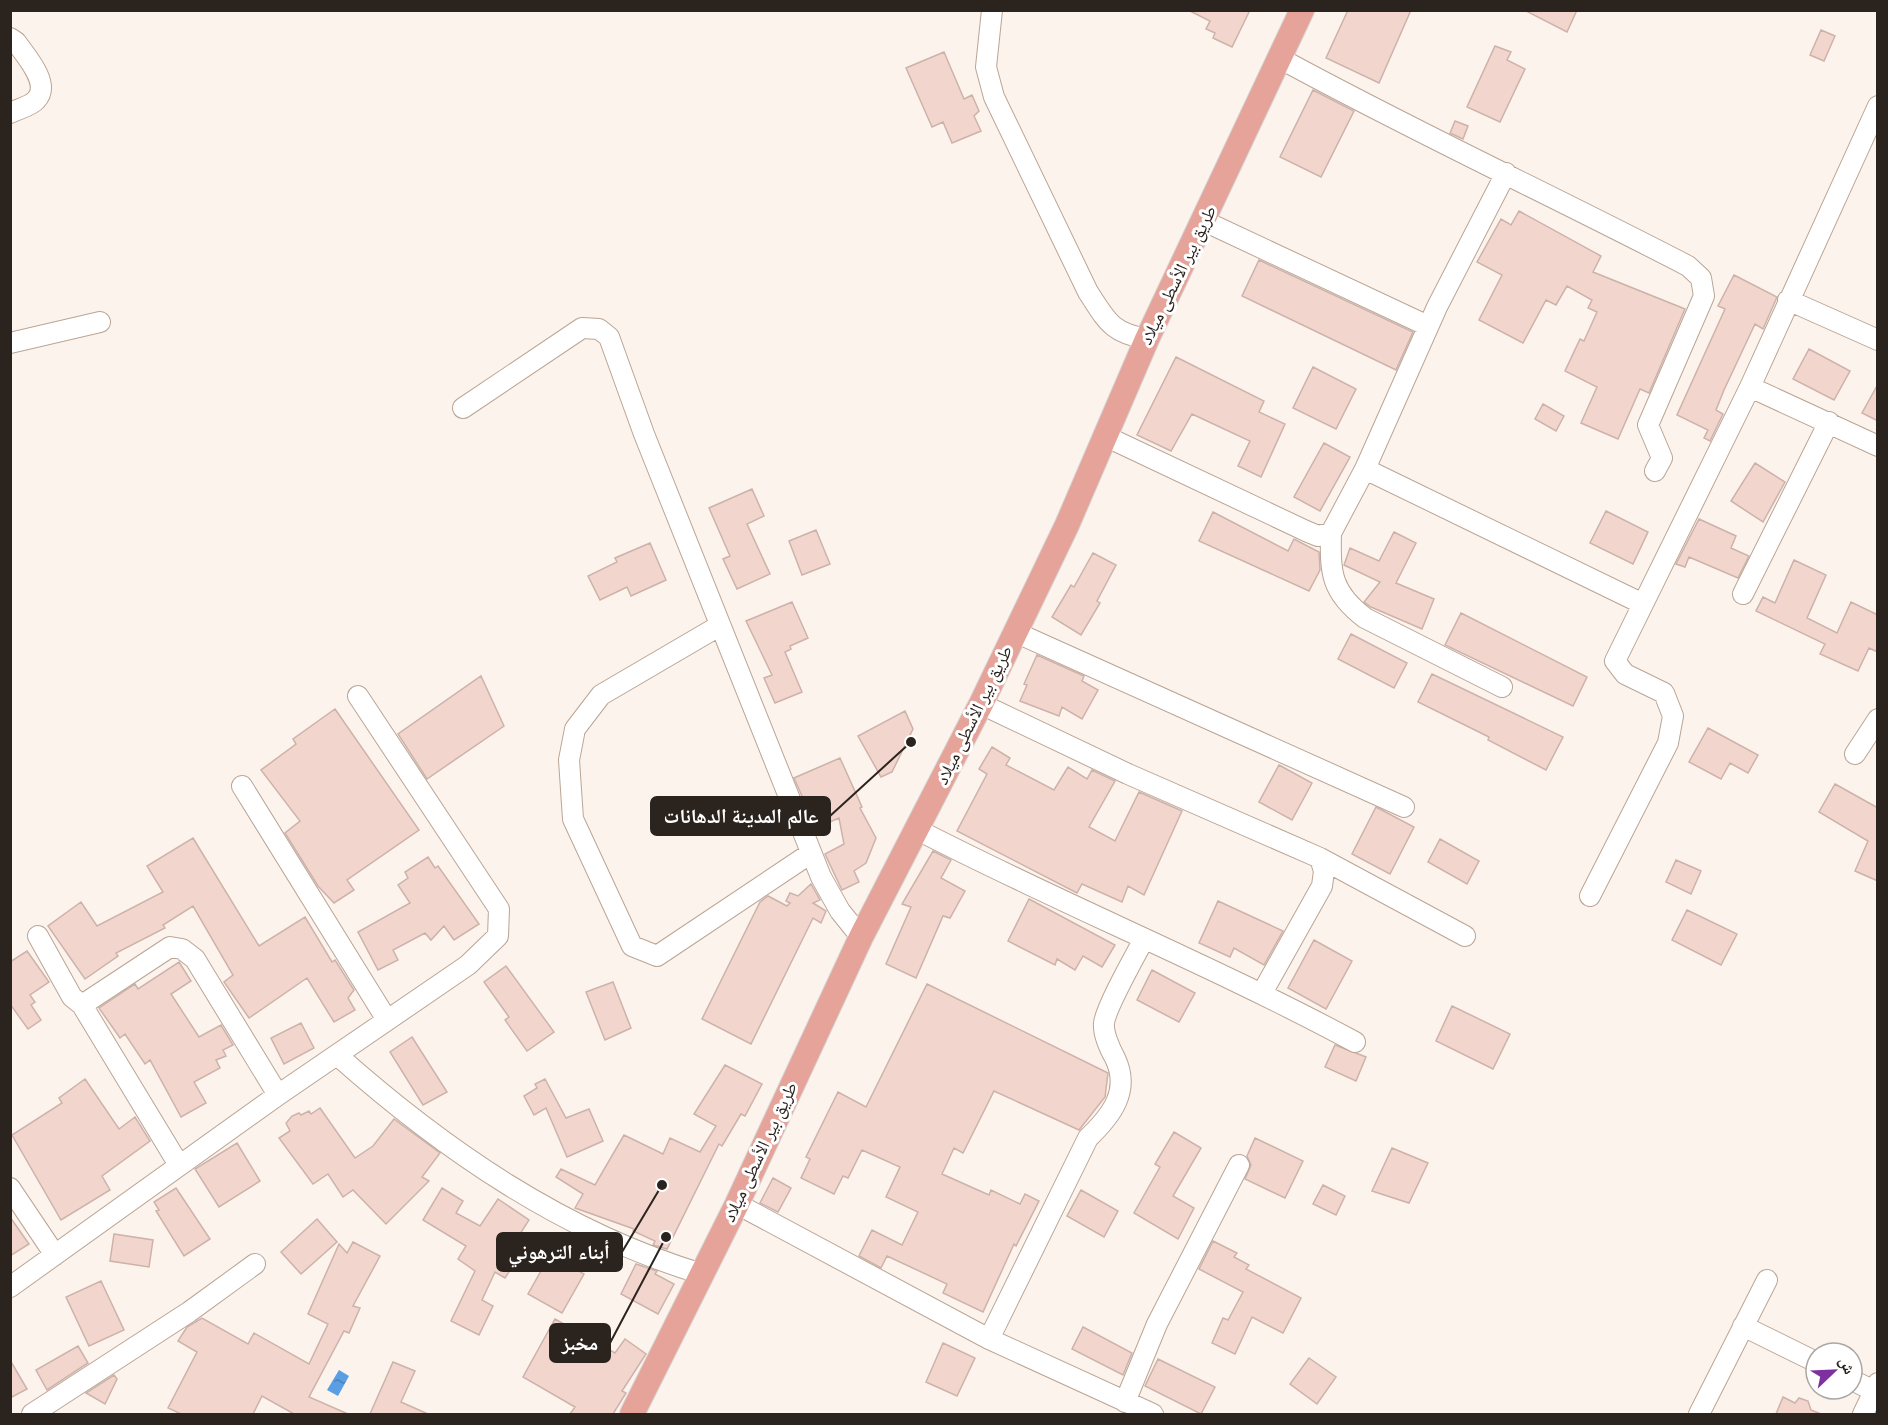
<svg xmlns="http://www.w3.org/2000/svg" width="1888" height="1425" viewBox="0 0 1888 1425" font-family="'Noto Serif','Noto Naskh Arabic',serif">
	<style>
		.water { fill: url(#water-ripples) }
		.building { fill: #f2d6ce; stroke: #cdb2aa; stroke-width: 1.5 }
		.lines { fill: none; stroke-linecap: round; stroke-linejoin: round }
		.minor-casing { stroke: #baa595; stroke-width: 22 }
		.major-casing { stroke: #d5d3d2; stroke-width: 26 }
		.minor { stroke: #fff; stroke-width: 20 }
		.major { stroke: #e5a399; stroke-width: 24 }
		.labels { text-anchor: middle; stroke-width: 6; stroke-linejoin: round; paint-order: stroke }
		.street-label { font-size: 18px; fill: #2b231d; stroke: #fff }
		.leader { fill: none; stroke: #2b231d; stroke-width: 2 }
		.callout-dot { fill: #2b231d; stroke: #fff; stroke-width: 2 }
		.callout { fill: #2b231d; stroke: #2b231d; stroke-width: 2 }
		.callout-label { font-size: 20px; text-anchor: middle; font-weight: bold; fill: #fff }
	</style>
	<defs>
		<pattern id="water-ripples" width="26" height="14" patternUnits="userSpaceOnUse" patternTransform="scale(1.5)"><rect width="26" height="14" fill="#5a9ee4"/><path d="M2 4q2-2 4 0t4 0M15 11q2-2 4 0t4 0" fill="none" stroke="#4b80b8"/></pattern>
	</defs>
	<rect width="100%" height="100%" fill="#fcf3ec"/>
	<!-- water -->
	<path class="water" d="M 339,1370 L 349,1376 L 338,1396 L 327,1390 Z"/>
	<!-- building -->
	<path class="building" d="M 1188,10 L 1250,10 L 1232,47 L 1213,38 L 1215,33 L 1206,29 L 1210,21 Z
		M 1348,10 L 1411,10 L 1379,83 L 1326,58 Z
		M 1524,10 L 1577,10 L 1567,32 Z
		M 1821,30 L 1835,36 L 1824,61 L 1810,55 Z
		M 1495,46 L 1511,52 L 1507,60 L 1525,69 L 1500,122 L 1467,107 Z
		M 944,52 L 964,99 L 972,95 L 979,111 L 974,116 L 981,131 L 952,143 L 943,122 L 932,127 L 906,68 Z
		M 1313,90 L 1354,111 L 1321,177 L 1280,157 Z
		M 1455,121 L 1468,126 L 1463,139 L 1450,133 Z
		M 1519,211 L 1601,256 L 1593,272 L 1685,309 L 1649,393 L 1640,389 L 1618,439 L 1581,423 L 1597,387 L 1565,371 L 1580,339 L 1584,341 L 1597,312 L 1588,308 L 1592,300 L 1567,286 L 1556,305 L 1546,300 L 1523,343 L 1479,320 L 1502,275 L 1477,262 L 1501,219 L 1511,225 Z
		M 1259,260 L 1413,332 L 1396,370 L 1242,296 Z
		M 1734,275 L 1777,297 L 1763,329 L 1755,324 L 1724,390 L 1716,410 L 1723,414 L 1710,441 L 1704,438 L 1708,430 L 1677,415 L 1725,309 L 1718,306 Z
		M 1809,349 L 1850,371 L 1834,400 L 1793,379 Z
		M 1176,357 L 1264,401 L 1259,412 L 1285,424 L 1261,477 L 1238,466 L 1250,441 L 1192,414 L 1171,451 L 1137,435 Z
		M 1313,367 L 1356,389 L 1336,429 L 1293,408 Z
		M 1878,384 L 1878,421 L 1862,413 Z
		M 1543,404 L 1564,416 L 1556,431 L 1535,419 Z
		M 1324,443 L 1350,457 L 1320,511 L 1294,497 Z
		M 1755,463 L 1785,482 L 1763,522 L 1731,501 Z
		M 752,489 L 764,516 L 747,524 L 770,574 L 737,589 L 723,559 L 730,556 L 709,508 Z
		M 1606,511 L 1648,532 L 1633,564 L 1590,543 Z
		M 1213,512 L 1288,551 L 1294,539 L 1319,552 L 1320,570 L 1309,591 L 1199,541 Z
		M 1699,519 L 1736,536 L 1731,548 L 1749,556 L 1738,578 L 1689,557 L 1685,567 L 1676,564 Z
		M 816,530 L 830,564 L 802,575 L 789,541 Z
		M 1394,532 L 1416,543 L 1396,583 L 1434,599 L 1422,629 L 1371,607 L 1364,602 L 1380,582 L 1344,565 L 1350,548 L 1379,561 Z
		M 650,543 L 666,580 L 631,596 L 627,587 L 600,600 L 588,576 L 617,562 L 615,558 Z
		M 1093,553 L 1116,565 L 1097,601 L 1100,603 L 1081,635 L 1052,617 L 1071,585 L 1074,587 Z
		M 1794,560 L 1826,575 L 1807,618 L 1837,633 L 1851,602 L 1878,615 L 1878,652 L 1869,648 L 1858,671 L 1820,654 L 1825,644 L 1756,611 L 1763,597 L 1775,603 Z
		M 792,602 L 808,638 L 790,646 L 791,649 L 785,652 L 802,692 L 775,703 L 764,678 L 772,675 L 746,621 Z
		M 1461,613 L 1587,677 L 1573,706 L 1445,645 Z
		M 1351,634 L 1407,663 L 1394,688 L 1338,659 Z
		M 1037,655 L 1084,676 L 1082,681 L 1098,690 L 1082,719 L 1062,707 L 1059,716 L 1020,701 L 1027,685 L 1024,684 Z
		M 1432,674 L 1563,737 L 1546,770 L 1488,740 L 1489,737 L 1418,702 Z
		M 481,676 L 504,726 L 427,779 L 398,734 Z
		M 335,709 L 419,830 L 347,880 L 354,890 L 334,903 L 318,886 L 285,833 L 300,821 L 261,770 L 296,744 L 293,739 Z
		M 905,711 L 913,729 L 892,772 L 881,777 L 858,736 Z
		M 1708,728 L 1758,755 L 1748,773 L 1730,763 L 1721,779 L 1689,762 Z
		M 992,747 L 1010,758 L 1006,765 L 1054,790 L 1068,767 L 1087,779 L 1092,770 L 1115,781 L 1089,827 L 1115,841 L 1139,792 L 1182,811 L 1144,895 L 1128,886 L 1122,902 L 1082,884 L 1077,893 L 957,831 L 987,774 L 979,769 Z
		M 840,758 L 862,807 L 860,808 L 876,838 L 866,863 L 854,871 L 859,882 L 842,890 L 825,854 L 844,844 L 839,818 L 816,828 L 794,778 Z
		M 1279,765 L 1312,783 L 1292,820 L 1259,802 Z
		M 1835,784 L 1878,808 L 1878,881 L 1855,871 L 1868,841 L 1819,812 Z
		M 1376,807 L 1414,827 L 1390,874 L 1352,854 Z
		M 193,838 L 259,946 L 305,917 L 332,962 L 335,960 L 354,990 L 348,998 L 355,1010 L 334,1022 L 307,978 L 249,1018 L 224,982 L 233,975 L 193,906 L 163,925 L 165,928 L 116,953 L 118,956 L 85,979 L 48,926 L 81,902 L 97,926 L 163,892 L 147,866 Z
		M 1440,839 L 1479,861 L 1467,884 L 1428,862 Z
		M 933,851 L 951,860 L 941,878 L 965,891 L 950,918 L 943,916 L 916,978 L 886,964 L 911,907 L 902,904 Z
		M 428,857 L 435,868 L 438,866 L 479,924 L 454,940 L 444,926 L 431,940 L 425,933 L 393,950 L 398,960 L 378,970 L 358,932 L 410,903 L 398,885 L 408,878 L 405,872 Z
		M 1676,860 L 1701,871 L 1691,894 L 1666,882 Z
		M 811,884 L 820,900 L 813,903 L 826,911 L 821,923 L 813,918 L 751,1044 L 702,1019 L 760,902 L 768,896 L 787,906 L 790,903 L 786,901 L 790,893 L 798,896 Z
		M 1029,899 L 1115,945 L 1102,967 L 1083,956 L 1075,970 L 1057,959 L 1055,965 L 1008,941 Z
		M 1218,901 L 1283,931 L 1264,965 L 1234,948 L 1230,957 L 1199,943 Z
		M 1687,910 L 1737,934 L 1721,965 L 1672,940 Z
		M 1314,940 L 1352,961 L 1326,1009 L 1288,988 Z
		M 27,951 L 49,982 L 30,995 L 35,1002 L 31,1005 L 41,1020 L 28,1029 L 10,1004 L 10,962 Z
		M 179,962 L 191,981 L 171,994 L 199,1037 L 221,1025 L 233,1045 L 223,1050 L 226,1056 L 216,1060 L 220,1068 L 194,1082 L 206,1103 L 181,1117 L 150,1060 L 145,1064 L 125,1034 L 120,1038 L 99,1008 L 135,984 L 138,989 Z
		M 506,966 L 554,1032 L 527,1051 L 505,1020 L 509,1017 L 484,982 Z
		M 1152,970 L 1195,993 L 1179,1022 L 1137,1000 Z
		M 613,982 L 631,1028 L 605,1040 L 586,992 Z
		M 927,984 L 1108,1073 L 1105,1097 L 1079,1130 L 994,1091 L 963,1153 L 954,1148 L 942,1174 L 989,1195 L 991,1190 L 1020,1204 L 1025,1194 L 1039,1201 L 1016,1246 L 1014,1244 L 983,1312 L 943,1293 L 947,1284 L 887,1256 L 881,1268 L 859,1256 L 872,1230 L 902,1245 L 918,1212 L 886,1197 L 900,1167 L 862,1150 L 848,1178 L 843,1176 L 834,1194 L 801,1178 L 810,1159 L 806,1157 L 838,1092 L 866,1107 Z
		M 1452,1006 L 1510,1034 L 1493,1069 L 1436,1041 Z
		M 301,1023 L 314,1048 L 284,1064 L 271,1038 Z
		M 412,1037 L 447,1092 L 423,1105 L 390,1052 Z
		M 1335,1045 L 1366,1057 L 1356,1081 L 1325,1067 Z
		M 725,1065 L 762,1084 L 745,1116 L 741,1114 L 722,1146 L 719,1144 L 667,1249 L 653,1245 L 655,1241 L 633,1231 L 634,1229 L 575,1208 L 583,1194 L 556,1177 L 561,1169 L 595,1185 L 624,1135 L 663,1154 L 670,1138 L 700,1152 L 716,1126 L 694,1114 Z
		M 85,1079 L 119,1129 L 135,1117 L 150,1141 L 102,1176 L 110,1190 L 61,1220 L 12,1135 L 62,1103 L 59,1098 Z
		M 545,1079 L 566,1118 L 589,1109 L 603,1141 L 567,1157 L 546,1108 L 534,1115 L 524,1096 L 537,1088 L 535,1084 Z
		M 320,1108 L 355,1158 L 373,1146 L 394,1119 L 440,1153 L 422,1177 L 429,1181 L 386,1224 L 353,1190 L 343,1197 L 328,1174 L 313,1184 L 279,1138 L 290,1131 L 286,1123 L 292,1116 L 299,1113 L 301,1115 L 309,1111 L 311,1114 Z
		M 1174,1132 L 1201,1148 L 1173,1196 L 1194,1208 L 1178,1239 L 1134,1213 L 1160,1167 L 1155,1164 Z
		M 1255,1138 L 1303,1161 L 1285,1198 L 1245,1179 L 1251,1165 L 1247,1156 Z
		M 237,1143 L 260,1181 L 219,1207 L 195,1169 Z
		M 1392,1148 L 1428,1163 L 1409,1203 L 1372,1191 Z
		M 773,1178 L 791,1188 L 778,1212 L 760,1203 Z
		M 1323,1185 L 1345,1196 L 1336,1215 L 1313,1204 Z
		M 176,1188 L 210,1239 L 184,1256 L 156,1211 L 159,1210 L 154,1202 Z
		M 442,1188 L 463,1201 L 456,1213 L 480,1226 L 498,1199 L 529,1220 L 511,1248 L 520,1255 L 505,1278 L 495,1272 L 482,1300 L 493,1306 L 479,1335 L 451,1321 L 475,1271 L 458,1259 L 466,1246 L 423,1220 Z
		M 1081,1190 L 1118,1211 L 1104,1237 L 1067,1216 Z
		M 10,1217 L 29,1244 L 10,1256 Z
		M 317,1219 L 337,1242 L 301,1274 L 281,1252 Z
		M 114,1234 L 153,1240 L 149,1267 L 110,1261 Z
		M 1213,1241 L 1237,1253 L 1234,1257 L 1249,1265 L 1246,1269 L 1301,1298 L 1283,1333 L 1252,1317 L 1235,1354 L 1212,1343 L 1223,1318 L 1228,1320 L 1243,1292 L 1199,1269 Z
		M 353,1242 L 380,1256 L 353,1306 L 360,1308 L 349,1333 L 344,1331 L 309,1397 L 348,1414 L 294,1414 L 262,1396 L 253,1414 L 181,1414 L 168,1408 L 197,1352 L 178,1341 L 187,1327 L 202,1318 L 248,1344 L 254,1333 L 309,1364 L 328,1324 L 308,1314 L 339,1244 L 347,1253 Z
		M 550,1255 L 584,1274 L 562,1313 L 528,1294 Z
		M 636,1264 L 657,1271 L 655,1274 L 674,1284 L 658,1314 L 621,1294 Z
		M 101,1281 L 124,1330 L 89,1346 L 66,1297 Z
		M 555,1319 L 615,1353 L 625,1339 L 646,1354 L 622,1391 L 626,1393 L 613,1414 L 570,1414 L 575,1407 L 523,1377 Z
		M 1083,1327 L 1132,1353 L 1123,1375 L 1072,1349 Z
		M 943,1343 L 975,1358 L 957,1396 L 926,1382 Z
		M 78,1346 L 88,1363 L 47,1390 L 36,1370 Z
		M 1309,1358 L 1336,1377 L 1317,1404 L 1290,1384 Z
		M 1158,1359 L 1215,1387 L 1201,1414 L 1145,1386 Z
		M 10,1360 L 27,1389 L 10,1398 Z
		M 393,1362 L 415,1371 L 401,1402 L 428,1414 L 370,1414 Z
		M 114,1375 L 117,1379 L 105,1404 L 86,1393 Z
		M 1783,1397 L 1795,1403 L 1799,1398 L 1808,1401 L 1811,1410 L 1821,1414 L 1776,1414 Z"/>
	<g class="lines">
		<!-- minor casing -->
		<g class="minor-casing">
			<path id="minor" d="M 992,10 L 986,67 L 994,97 L 1088,292 C 1107,321 1111,333 1147,339
				M 10,38 L 16,42 C 25,55 52,84 36,100 C 31,106 18,109 10,113
				M 1281,59 C 1415,132 1553,196 1688,266 L 1701,278 L 1704,296 L 1648,425 L 1662,458 L 1655,471
				M 1204,221 L 1428,326
				M 1788,300 L 1878,340
				M 10,343 L 100,322
				M 1750,387 L 1878,446
				M 463,408 L 582,328 L 599,329 L 609,337 L 644,434 L 821,877 L 840,911 L 861,937
				M 1105,436 L 1306,531 L 1318,536 L 1331,533 L 1365,469 L 1437,307 L 1506,173
				M 1365,469 L 1643,604
				M 1331,533 C 1330,573 1331,592 1365,618 L 1502,687
				M 1743,594 L 1829,422
				M 719,626 L 601,695 L 575,729 L 569,760 L 573,819 L 632,946 L 657,956 L 811,853
				M 1015,632 L 1404,807
				M 981,704 L 1128,774 L 1320,858 L 1465,936
				M 1855,754 L 1878,719
				M 242,786 L 387,1020
				M 916,829 C 1061,904 1212,965 1355,1042
				M 1590,896 L 1668,743 L 1673,716 L 1664,693 L 1625,674 L 1615,661 L 1750,387 L 1878,106
				M 38,936 L 72,997 L 82,1005 L 170,947 L 182,949 L 195,959 L 278,1095
				M 1262,993 L 1322,886 L 1324,871 L 1320,858
				M 82,1005 L 179,1165
				M 337,1055 C 444,1150 563,1232 702,1274
				M 10,1188 L 55,1255
				M 737,1204 L 989,1339 L 1153,1414
				M 10,1287 L 278,1095 L 468,965 L 498,936 L 499,909 L 358,696
				M 1743,1326 L 1816,1362
				M 989,1339 L 1088,1138 C 1111,1116 1131,1091 1115,1058 C 1110,1049 1103,1033 1104,1023 C 1106,1007 1135,956 1144,939
				M 1852,1380 L 1874,1391
				M 1125,1402 L 1157,1324 L 1239,1165
				M 32,1414 L 189,1312 L 255,1264
				M 1699,1414 L 1767,1280
				M 1863,1414 L 1878,1383"/>
		</g>
		<!-- major casing -->
		<g class="major-casing">
			<path id="major" d="M 632,1414 L 737,1204 L 861,937 L 981,704 L 1067,525 L 1147,339 L 1302,10"/>
		</g>
		<!-- minor -->
		<use href="#minor" class="minor"/>
		<!-- major -->
		<use href="#major" class="major"/>
	</g>
	<g class="labels">
		<!-- street labels -->
		<g class="street-label">
			<text transform="translate(1178 275) rotate(-64)" y="6">طريق بير الأسطى ميلاد</text>
			<text transform="translate(974 715) rotate(-64)" y="6">طريق بير الأسطى ميلاد</text>
			<text transform="translate(760 1152) rotate(-65)" y="6">طريق بير الأسطى ميلاد</text>
		</g>
	</g>
	<!-- callouts -->
	<path class="leader" d="M911 742L830 816M662 1185L622 1252M666 1237L610 1343"/>
	<g class="callout-dot">
		<circle cx="911" cy="742" r="6"/>
		<circle cx="662" cy="1185" r="6"/>
		<circle cx="666" cy="1237" r="6"/>
	</g>
	<g class="callout">
		<rect x="651" y="797" width="179" height="38" rx="6"/>
		<rect x="497" y="1233" width="125" height="38" rx="6"/>
		<rect x="550" y="1324" width="60" height="38" rx="6"/>
	</g>
	<g class="callout-label">
		<text x="741" y="823">عالم المدينة الدهانات</text>
		<text x="559" y="1259">أبناء الترهوني</text>
		<text x="580" y="1350">مخبز</text>
	</g>
	<!-- border -->
	<rect width="1888" height="1425" fill="none" stroke="#2b231d" stroke-width="24"/>
	<!-- north arrow -->
	<g transform="translate(1834 1371) rotate(67)"><circle r="28" fill="#ffffff" stroke="#aaa7a5" stroke-width="1.5"/>
	<path d="M0-4.5L10 22L0 15L-10 22Z" fill="#7e30a0"/>
	<text y="-9" font-size="16" font-weight="bold" text-anchor="middle" fill="#2b231d">ش</text>
	</g>
</svg>
